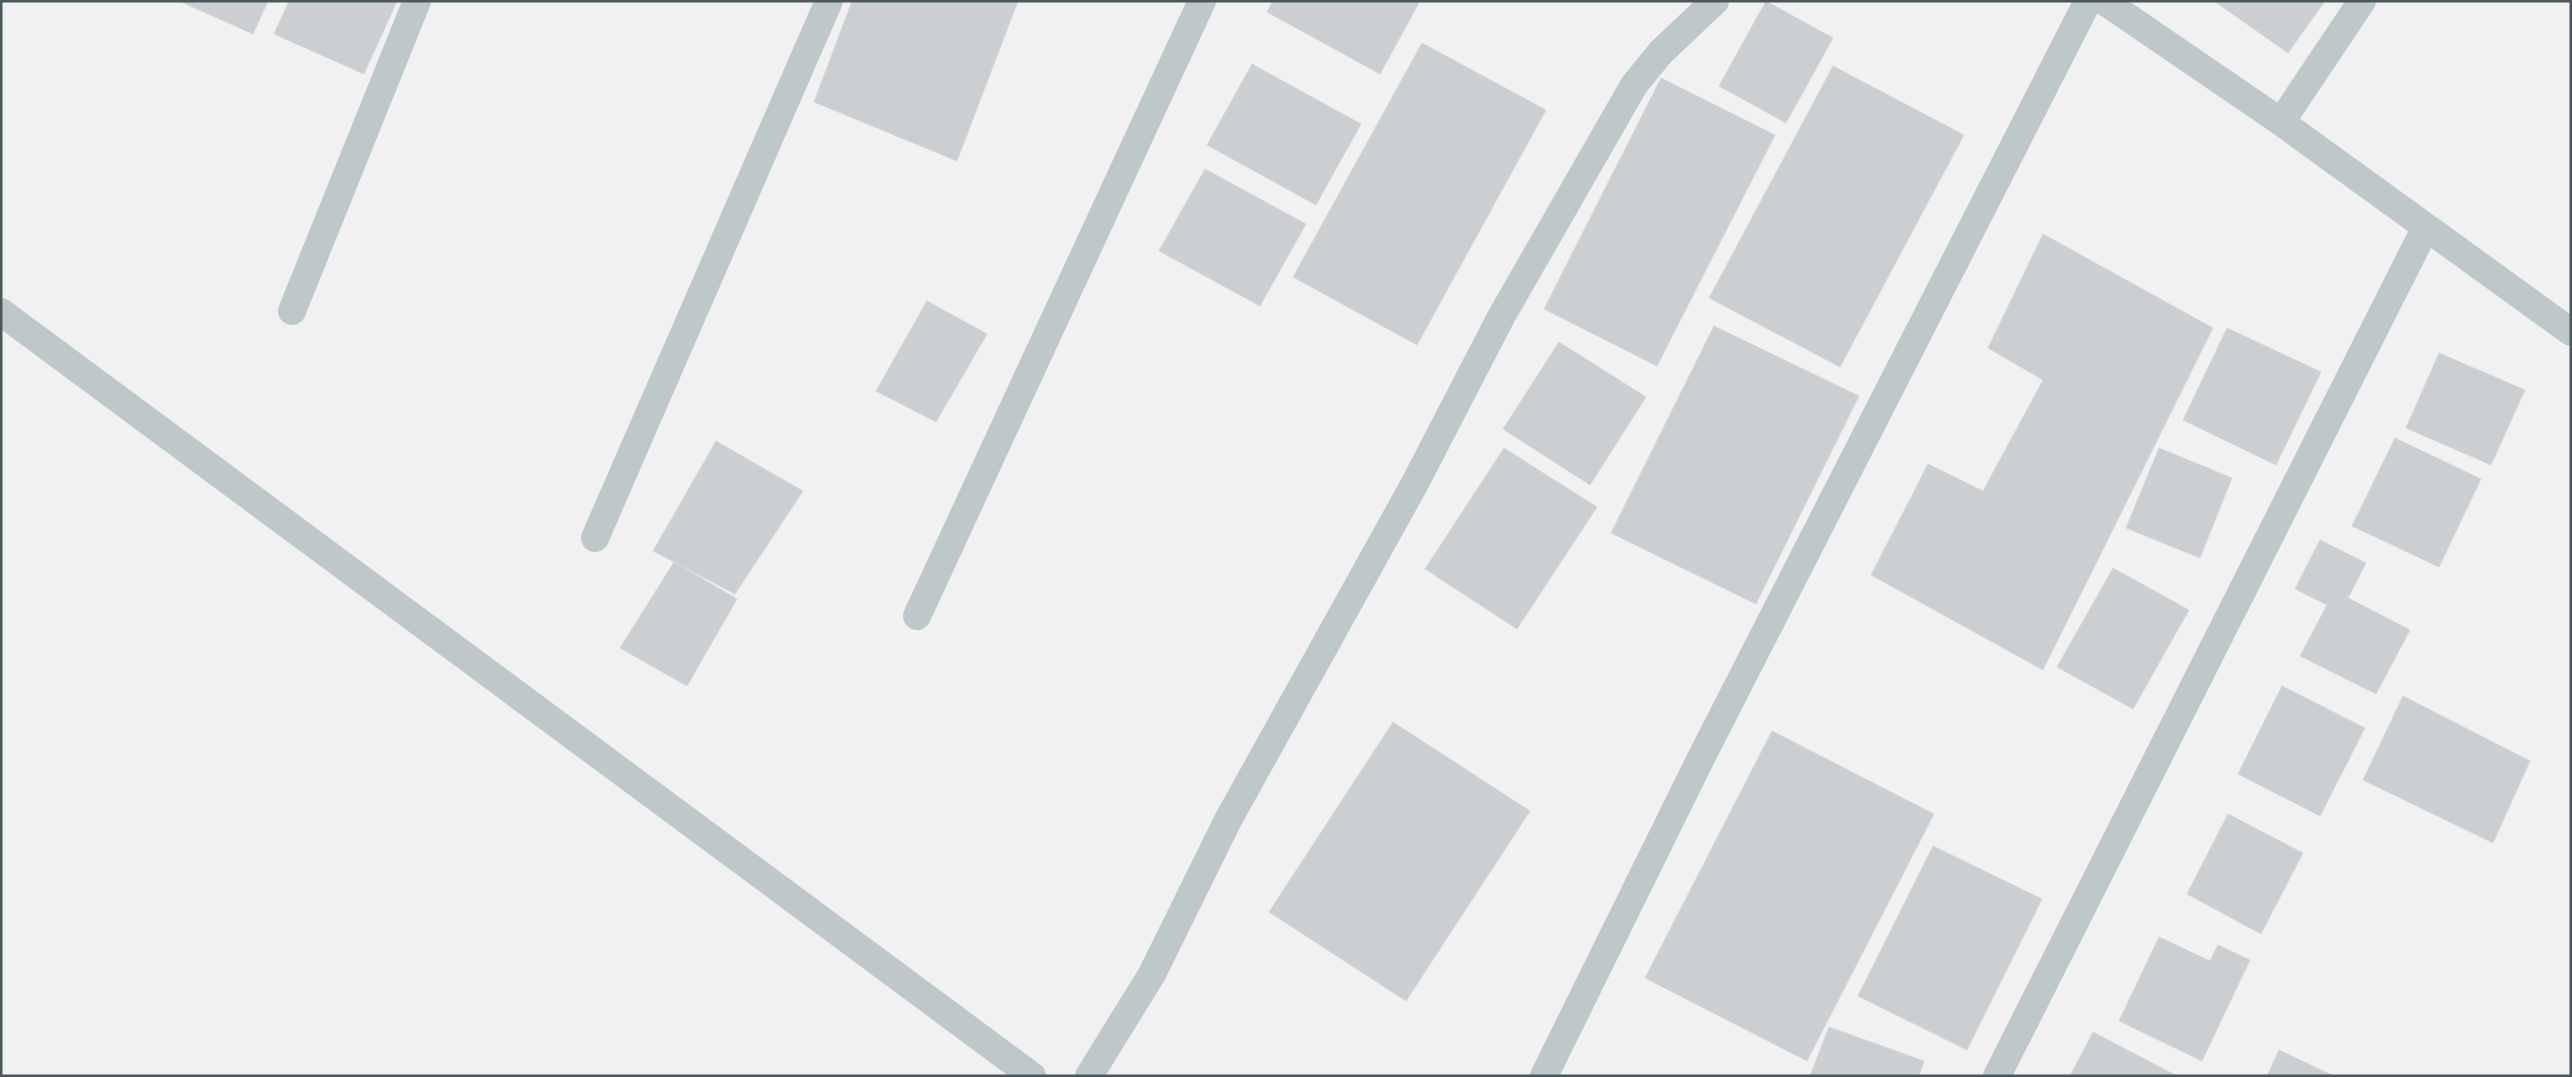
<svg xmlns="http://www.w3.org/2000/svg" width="2572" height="1077" viewBox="0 0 2572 1077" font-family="'Roboto Condensed',sans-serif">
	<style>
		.building { fill: #cbcfd2; stroke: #d5d8db }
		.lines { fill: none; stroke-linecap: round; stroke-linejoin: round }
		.minor { stroke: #bec8cb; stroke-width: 28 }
		.tertiary { stroke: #bec8cb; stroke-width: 28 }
	</style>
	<rect width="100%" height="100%" fill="#f2f1f1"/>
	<!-- building -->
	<path class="building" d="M 179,1 L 268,1 L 253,34 Z
		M 289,1 L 397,1 L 364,74 L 274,34 Z
		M 852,1 L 1018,1 L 957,161 L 814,102 Z
		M 1273,1 L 1420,1 L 1380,74 L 1267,12 Z
		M 1766,1 L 1833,38 L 1786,123 L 1719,86 Z
		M 2214,1 L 2325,1 L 2288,53 Z
		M 1422,43 L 1546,110 L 1417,345 L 1293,277 Z
		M 1252,64 L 1361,124 L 1316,205 L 1207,145 Z
		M 1833,66 L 1964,135 L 1840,367 L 1709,298 Z
		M 1661,78 L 1775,135 L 1657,366 L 1544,309 Z
		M 1205,169 L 1306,224 L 1260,306 L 1159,251 Z
		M 2043,234 L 2213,328 L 2043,670 L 1871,575 L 1928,464 L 1983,491 L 2043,380 L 1988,348 Z
		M 927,301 L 987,334 L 936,422 L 876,391 Z
		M 1714,326 L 1859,396 L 1756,604 L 1611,533 Z
		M 2227,328 L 2321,372 L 2276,465 L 2183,420 Z
		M 1559,342 L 1646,397 L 1590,485 L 1503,429 Z
		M 2439,353 L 2525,390 L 2491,465 L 2406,428 Z
		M 2395,438 L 2481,479 L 2439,567 L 2352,526 Z
		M 716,441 L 803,491 L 735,594 L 653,551 Z
		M 1504,448 L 1597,507 L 1517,629 L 1425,569 Z
		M 2159,448 L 2232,478 L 2200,558 L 2126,528 Z
		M 2320,540 L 2366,563 L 2348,598 L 2410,630 L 2376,694 L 2300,656 L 2327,605 L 2295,589 Z
		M 674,562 L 737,599 L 687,686 L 620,648 Z
		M 2113,568 L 2189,610 L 2133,709 L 2057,667 Z
		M 2282,686 L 2365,728 L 2320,816 L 2238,774 Z
		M 2403,696 L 2530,761 L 2493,843 L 2363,780 Z
		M 1393,722 L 1530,811 L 1406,1001 L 1269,912 Z
		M 1772,731 L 1934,814 L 1807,1061 L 1645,978 Z
		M 2228,814 L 2303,853 L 2261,934 L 2187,894 Z
		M 1933,846 L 2042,899 L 1967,1050 L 1858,996 Z
		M 2159,937 L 2210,961 L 2218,945 L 2250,960 L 2202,1061 L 2119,1021 Z
		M 1829,1027 L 1924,1061 L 1919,1076 L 1810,1076 Z
		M 2093,1032 L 2177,1076 L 2070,1076 Z
		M 2279,1050 L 2334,1076 L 2267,1076 Z"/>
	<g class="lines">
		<!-- minor -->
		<path class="minor" d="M 2104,1 L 2281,122 L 2571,332
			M 2281,122 L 2362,1
			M 292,311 L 417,1
			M 595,538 L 829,1
			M 917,616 L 1202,1
			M 1089,1076 L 1152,974 L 1228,820 L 1414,485 L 1501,317 L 1614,120 L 1634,85 L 1661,52 L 1715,1
			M 1544,1076 L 1700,760 L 2088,1
			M 1997,1076 L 2426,227"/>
		<!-- tertiary -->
		<path class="tertiary" d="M 1,312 L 1032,1076"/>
	</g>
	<!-- border -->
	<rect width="2572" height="1077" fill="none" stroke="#4b585c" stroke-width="5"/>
</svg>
